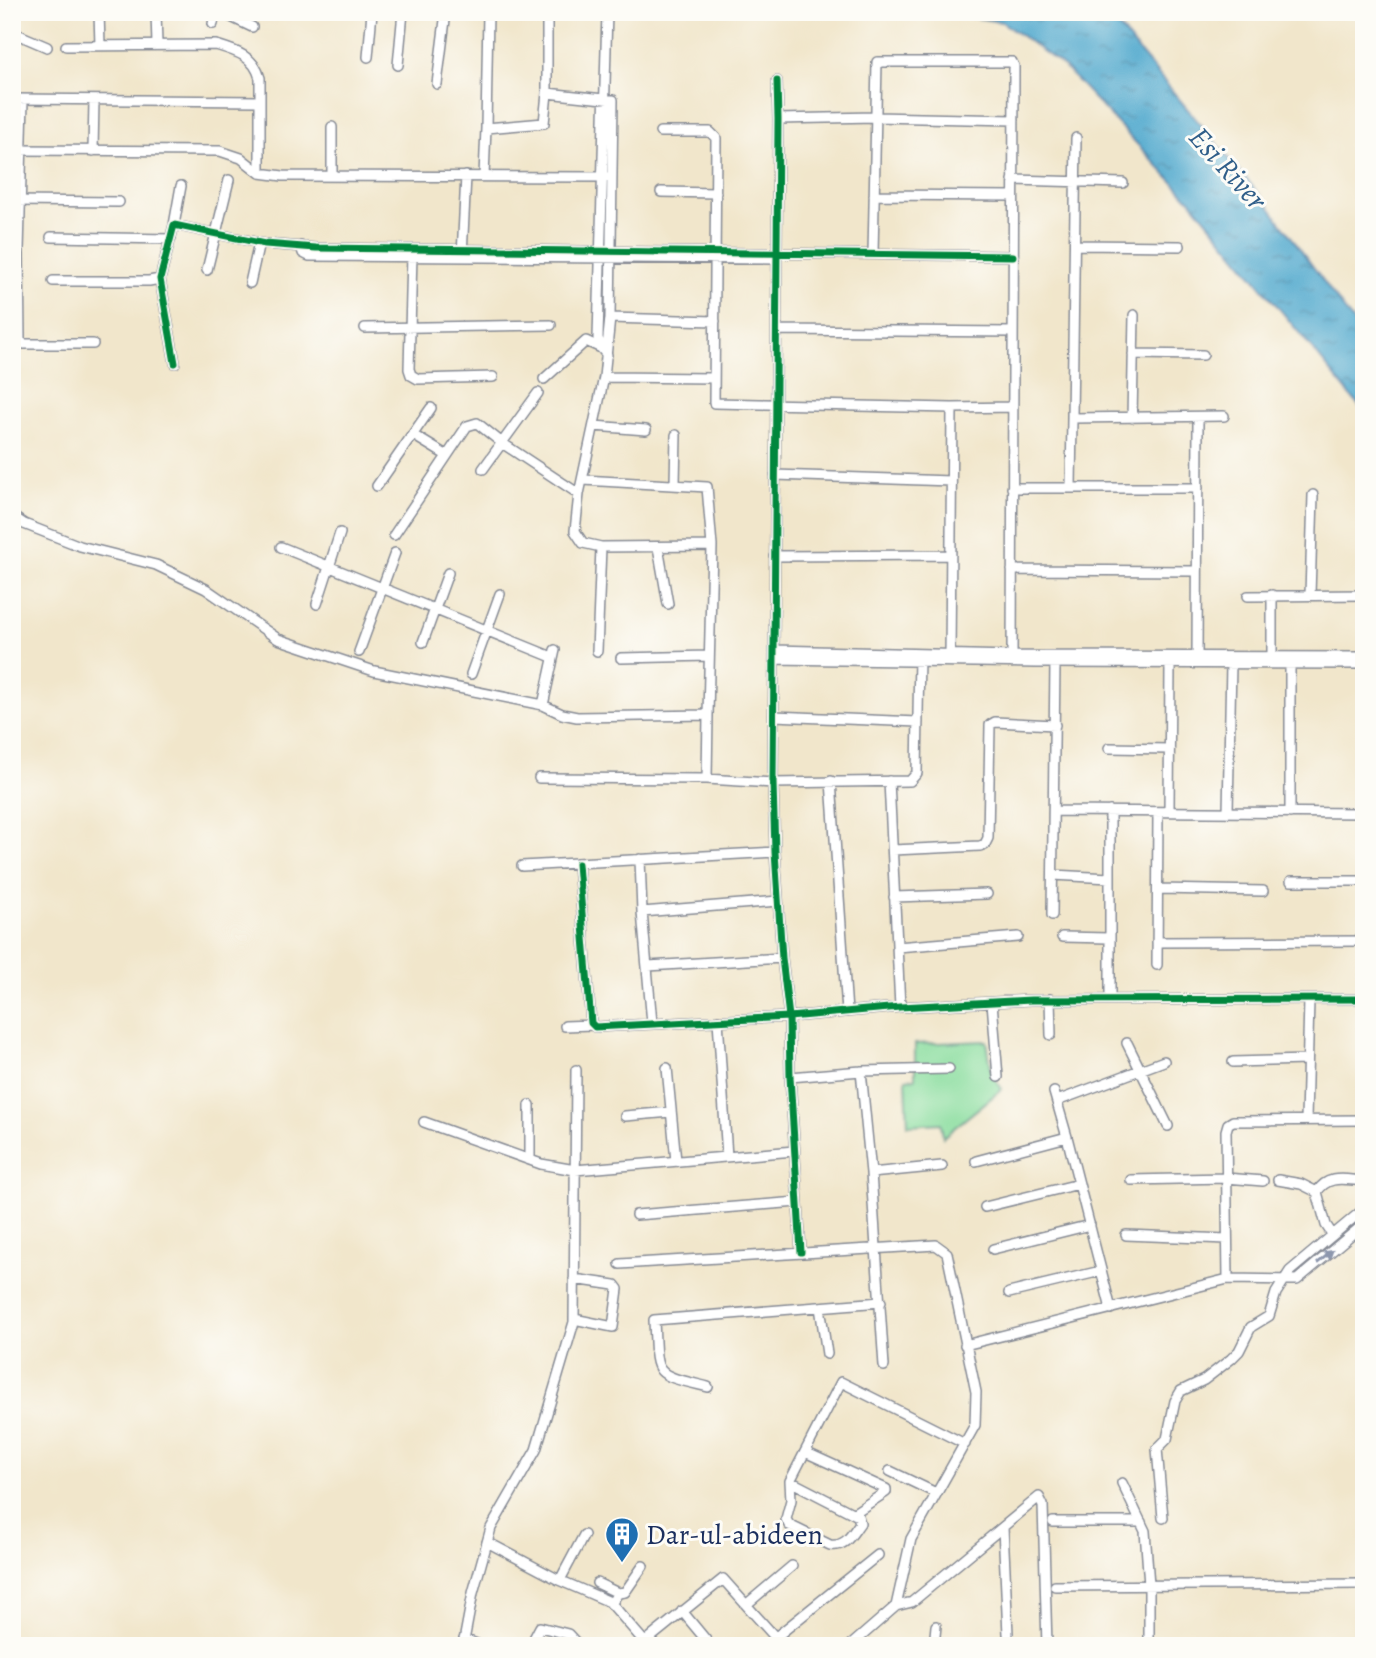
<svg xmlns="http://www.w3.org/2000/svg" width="1376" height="1658" viewBox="0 0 1376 1658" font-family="Alegreya,serif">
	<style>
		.green { fill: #89dd9e; stroke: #52867e; stroke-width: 2 }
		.water { fill: url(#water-ripples); stroke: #366c96; stroke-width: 2 }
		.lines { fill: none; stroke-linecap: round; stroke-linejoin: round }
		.minor-casing { stroke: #868a94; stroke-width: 12 }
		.minor { stroke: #fff; stroke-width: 9 }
		.cycleway-casing { stroke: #fdfcf7; stroke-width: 11 }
		.cycleway { stroke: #00873e; stroke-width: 7 }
		.oneway { fill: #8d97ae }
		.labels { text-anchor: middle; stroke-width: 6; stroke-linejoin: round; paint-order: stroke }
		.poi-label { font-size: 28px; fill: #1b2f5e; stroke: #fdfcf7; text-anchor: start }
		.water-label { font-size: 30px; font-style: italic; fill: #305f8a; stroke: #fdfcf7 }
	</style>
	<defs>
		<pattern id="water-ripples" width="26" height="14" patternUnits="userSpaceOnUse" patternTransform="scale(1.75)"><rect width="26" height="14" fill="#50a8cd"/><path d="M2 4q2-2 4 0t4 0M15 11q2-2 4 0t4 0" fill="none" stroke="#4289aa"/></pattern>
	</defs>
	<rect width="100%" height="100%" fill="#fdfcf7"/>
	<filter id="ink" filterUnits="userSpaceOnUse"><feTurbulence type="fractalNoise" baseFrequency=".0143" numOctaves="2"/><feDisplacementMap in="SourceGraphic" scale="14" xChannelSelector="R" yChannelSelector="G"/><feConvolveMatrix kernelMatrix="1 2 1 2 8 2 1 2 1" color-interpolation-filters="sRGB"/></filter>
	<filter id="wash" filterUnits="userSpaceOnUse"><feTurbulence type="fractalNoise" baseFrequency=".00686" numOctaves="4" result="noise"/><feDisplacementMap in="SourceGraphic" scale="28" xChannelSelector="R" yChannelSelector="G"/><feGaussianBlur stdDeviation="1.57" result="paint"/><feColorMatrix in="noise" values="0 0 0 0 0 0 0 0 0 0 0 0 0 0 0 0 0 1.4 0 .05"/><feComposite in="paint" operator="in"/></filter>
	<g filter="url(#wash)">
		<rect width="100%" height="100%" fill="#f1e6cb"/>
		<!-- green -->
		<path class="green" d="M 987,1041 L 992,1075 L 1002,1089 L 943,1137 L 941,1123 L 908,1125 L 906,1079 L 915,1078 L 915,1044 Z"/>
		<!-- water -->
		<path class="water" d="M 939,12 L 1106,12 L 1269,206 L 1364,337 L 1364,412 L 1192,202 L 1062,65 L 1002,22 Z"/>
	</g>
	<g filter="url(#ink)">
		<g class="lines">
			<!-- minor casing -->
			<g class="minor-casing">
				<path id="minor" d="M 99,12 L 100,46
					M 156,12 L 157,45
					M 221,12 L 252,27
					M 213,24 L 215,12
					M 12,32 L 47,47
					M 66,46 L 216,45 C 236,51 254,56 260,78 L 260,173
					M 368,57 L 372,12
					M 398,65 L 403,12
					M 777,81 L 778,119 L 773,783 L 775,852 L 782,958 L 789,1017 L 790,1077 L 801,1252
					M 437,84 L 446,12
					M 547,93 L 547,12
					M 12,99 L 260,101
					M 23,100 L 19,251 L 20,341 L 24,344 L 93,344
					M 1364,113 L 1364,125
					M 778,119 L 875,117 L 1014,120
					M 486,128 L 488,12
					M 660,132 L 710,132 L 716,138 L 714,403 L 952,408 L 1013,407
					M 12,150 L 220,151 L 241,158 L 260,173 L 283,176 L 612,177
					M 93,151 L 94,100
					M 332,176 L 332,127
					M 484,176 L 486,128 L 544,123 L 547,93 L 613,100 L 610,318 L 604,377 L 579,494 L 575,531 L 583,543 L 601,547
					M 1013,180 L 1123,183
					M 661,192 L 716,193
					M 874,195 L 1013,196
					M 12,201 L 119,202
					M 174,225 L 181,186
					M 51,237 L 171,239
					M 1075,245 L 1180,246
					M 301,246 L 303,253 L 309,256 L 777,259
					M 873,254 L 877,62 L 1012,62 L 1014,66 L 1012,663
					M 412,255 L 409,369 L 411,375 L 418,379 L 493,377
					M 462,255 L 466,176
					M 207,270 L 229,180
					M 53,281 L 149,281 L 160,279
					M 250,283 L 259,243
					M 610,318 L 715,321
					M 365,328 L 551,325
					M 777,330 L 1013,332
					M 1133,354 L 1203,355
					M 607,355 L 601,348 L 598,338 L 607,12
					M 175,363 L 160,279 L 174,225 L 265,244 L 316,248 L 1013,256
					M 604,377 L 714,378
					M 544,379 L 586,341 L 601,348
					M 1073,418 L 1224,416
					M 1132,418 L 1134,315
					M 594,426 L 646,430
					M 413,435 L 446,455
					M 483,469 L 538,393
					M 775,475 L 951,481
					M 583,480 L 707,487 L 712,546 L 708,715
					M 675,484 L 676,435
					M 377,486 L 431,408
					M 1012,488 L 1198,488
					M 1071,488 L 1076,138
					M 12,516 L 24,524 L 80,546 L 156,565 L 206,589 L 278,639 L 374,671 L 543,705 L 555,650
					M 394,535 L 467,426 L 477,423 L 502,443 L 579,494
					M 281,547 L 552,657
					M 658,547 L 668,604
					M 774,556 L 951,555
					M 1012,570 L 1197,571
					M 1310,595 L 1313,495
					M 1248,596 L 1364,595
					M 317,604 L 340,533
					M 423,642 L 448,573
					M 774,650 L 1011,656 L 1364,657
					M 597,651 L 601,547 L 712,546
					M 359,652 L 395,553
					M 1272,657 L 1272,595
					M 621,658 L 709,656
					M 774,659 L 1036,663 L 1364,664
					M 950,659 L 952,408
					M 1197,660 L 1198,417
					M 471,674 L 500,594
					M 543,705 L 562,714 L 577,717 L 708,715 L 707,779
					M 774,716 L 918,722
					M 1109,748 L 1169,749
					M 539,778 L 707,779 L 773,783 L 910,781 L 917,773 L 919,656
					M 831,781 L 847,1012
					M 889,781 L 900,1007
					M 1054,811 L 1364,813
					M 1169,812 L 1170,664
					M 1228,812 L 1231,664
					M 1290,813 L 1290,664
					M 893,850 L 980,846 L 985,844 L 988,838 L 990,725 L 995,722 L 1055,725
					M 640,859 L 642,912 L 652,1023
					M 578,864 L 591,1023 L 595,1027 L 789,1017 L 900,1007 L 1031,1000 L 1364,999
					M 522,866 L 775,852
					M 1053,875 L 1110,878
					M 1291,881 L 1364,881
					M 1158,889 L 1263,891
					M 894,897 L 987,894
					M 642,912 L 778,901
					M 1052,915 L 1055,663
					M 1062,937 L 1109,938
					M 1157,942 L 1364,941
					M 897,947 L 1018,937
					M 1157,965 L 1158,812
					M 648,966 L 782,958
					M 1110,998 L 1110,811
					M 1050,999 L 1051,1035
					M 992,1002 L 998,1077
					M 718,1020 L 727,1157
					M 565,1026 L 592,1025
					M 1127,1043 L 1168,1126
					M 1233,1062 L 1306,1060
					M 667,1068 L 676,1161
					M 861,1071 L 871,1173 L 942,1166
					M 790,1077 L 861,1071 L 949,1069
					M 1054,1092 L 1067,1137
					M 1057,1101 L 1164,1061
					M 530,1105 L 530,1160
					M 625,1116 L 671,1112
					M 1306,1120 L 1309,1000
					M 424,1122 L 541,1164 L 575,1170 L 794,1151
					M 976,1161 L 1067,1137 L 1111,1309
					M 871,1173 L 884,1366
					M 1131,1180 L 1226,1178 L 1263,1181
					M 1278,1180 L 1301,1184 L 1317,1192 L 1326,1225 L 1332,1234
					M 1317,1192 C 1328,1174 1345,1180 1364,1181
					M 985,1207 L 1079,1184
					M 636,1215 L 798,1202
					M 1126,1235 L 1227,1239
					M 993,1249 L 1090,1225
					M 620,1264 L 936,1245 L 947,1253 L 976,1392 L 975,1425 L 911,1539 L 896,1606 L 850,1646
					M 1228,1279 L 1226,1131 L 1228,1124 L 1233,1121 L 1364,1120
					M 1009,1293 L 1101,1271
					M 820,1307 L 827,1354
					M 574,1319 L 613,1327 L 618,1289 L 615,1285 L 574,1279
					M 965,1345 L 1228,1279 L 1297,1280 L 1364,1224
					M 708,1387 C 651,1373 657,1378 654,1320 L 881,1302
					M 805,1452 L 886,1489 L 886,1492 L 854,1513
					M 890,1471 L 936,1493
					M 790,1481 L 858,1516 L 860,1523 C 851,1535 846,1547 830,1545 L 789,1525 L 786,1519 L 791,1500 L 790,1481 L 841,1382 L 965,1444
					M 1122,1483 L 1145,1531 L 1149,1585 L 1149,1646
					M 1163,1518 L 1157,1449 L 1167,1439 L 1175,1401 L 1181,1391 L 1204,1380 L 1231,1359 L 1239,1351 L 1251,1327 L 1269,1316 L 1276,1293 L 1290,1271 L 1364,1209
					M 1053,1522 L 1141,1522
					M 1003,1528 L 1008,1634
					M 487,1542 L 559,1580 L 610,1602 L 648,1646
					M 560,1580 L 584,1535
					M 597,1583 L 618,1593
					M 1055,1586 L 1364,1584
					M 611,1604 L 618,1593 L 625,1592 L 643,1566
					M 747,1604 L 792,1566
					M 896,1606 L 912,1602 L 1039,1497 L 1043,1505 L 1047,1646
					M 682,1611 L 711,1646
					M 776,1637 L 878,1555
					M 464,1639 L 482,1646
					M 645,1642 L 723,1579 L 783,1646
					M 1009,1645 L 1010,1646
					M 463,1646 L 473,1593 L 491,1528 L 536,1450 L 574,1322 L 576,1070
					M 530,1646 L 540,1627 L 568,1634 L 579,1646
					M 934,1646 L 936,1626"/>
			</g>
			<!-- minor -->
			<use href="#minor" class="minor"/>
			<!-- cycleway casing -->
			<g class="cycleway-casing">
				<path id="cycleway" d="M 777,81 L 778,119 L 773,783 L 775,852 L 782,958 L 789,1017 L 790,1077 L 801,1252
					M 175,363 L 160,279 L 174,225 L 265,244 L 316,248 L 1013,256
					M 578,864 L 591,1023 L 595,1027 L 789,1017 L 900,1007 L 1031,1000 L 1364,999"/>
			</g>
			<!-- cycleway -->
			<use href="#cycleway" class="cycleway"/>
		</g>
		<!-- one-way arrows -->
		<defs><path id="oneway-solid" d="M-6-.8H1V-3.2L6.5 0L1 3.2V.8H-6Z" transform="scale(1.75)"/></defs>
		<use class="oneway" href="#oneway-solid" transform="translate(1325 1257) rotate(-40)"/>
	</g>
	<!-- icons -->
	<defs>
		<g id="building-pin" transform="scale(1.75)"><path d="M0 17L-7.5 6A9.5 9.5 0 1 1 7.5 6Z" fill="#1f6fb2" stroke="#fdfcf7"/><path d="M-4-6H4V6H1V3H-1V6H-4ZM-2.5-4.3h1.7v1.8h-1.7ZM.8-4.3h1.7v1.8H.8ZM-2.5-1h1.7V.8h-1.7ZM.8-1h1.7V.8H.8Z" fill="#fff"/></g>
	</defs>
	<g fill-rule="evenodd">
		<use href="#building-pin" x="622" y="1534"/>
	</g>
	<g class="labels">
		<!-- poi labels -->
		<g class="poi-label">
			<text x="646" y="1544">Dar-ul-abideen</text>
		</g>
		<!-- water labels -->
		<g class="water-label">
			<text transform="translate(1228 168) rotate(48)" y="10">Esi River</text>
		</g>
	</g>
	<!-- margin -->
	<rect width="1376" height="1658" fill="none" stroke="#fdfcf7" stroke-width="42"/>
</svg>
